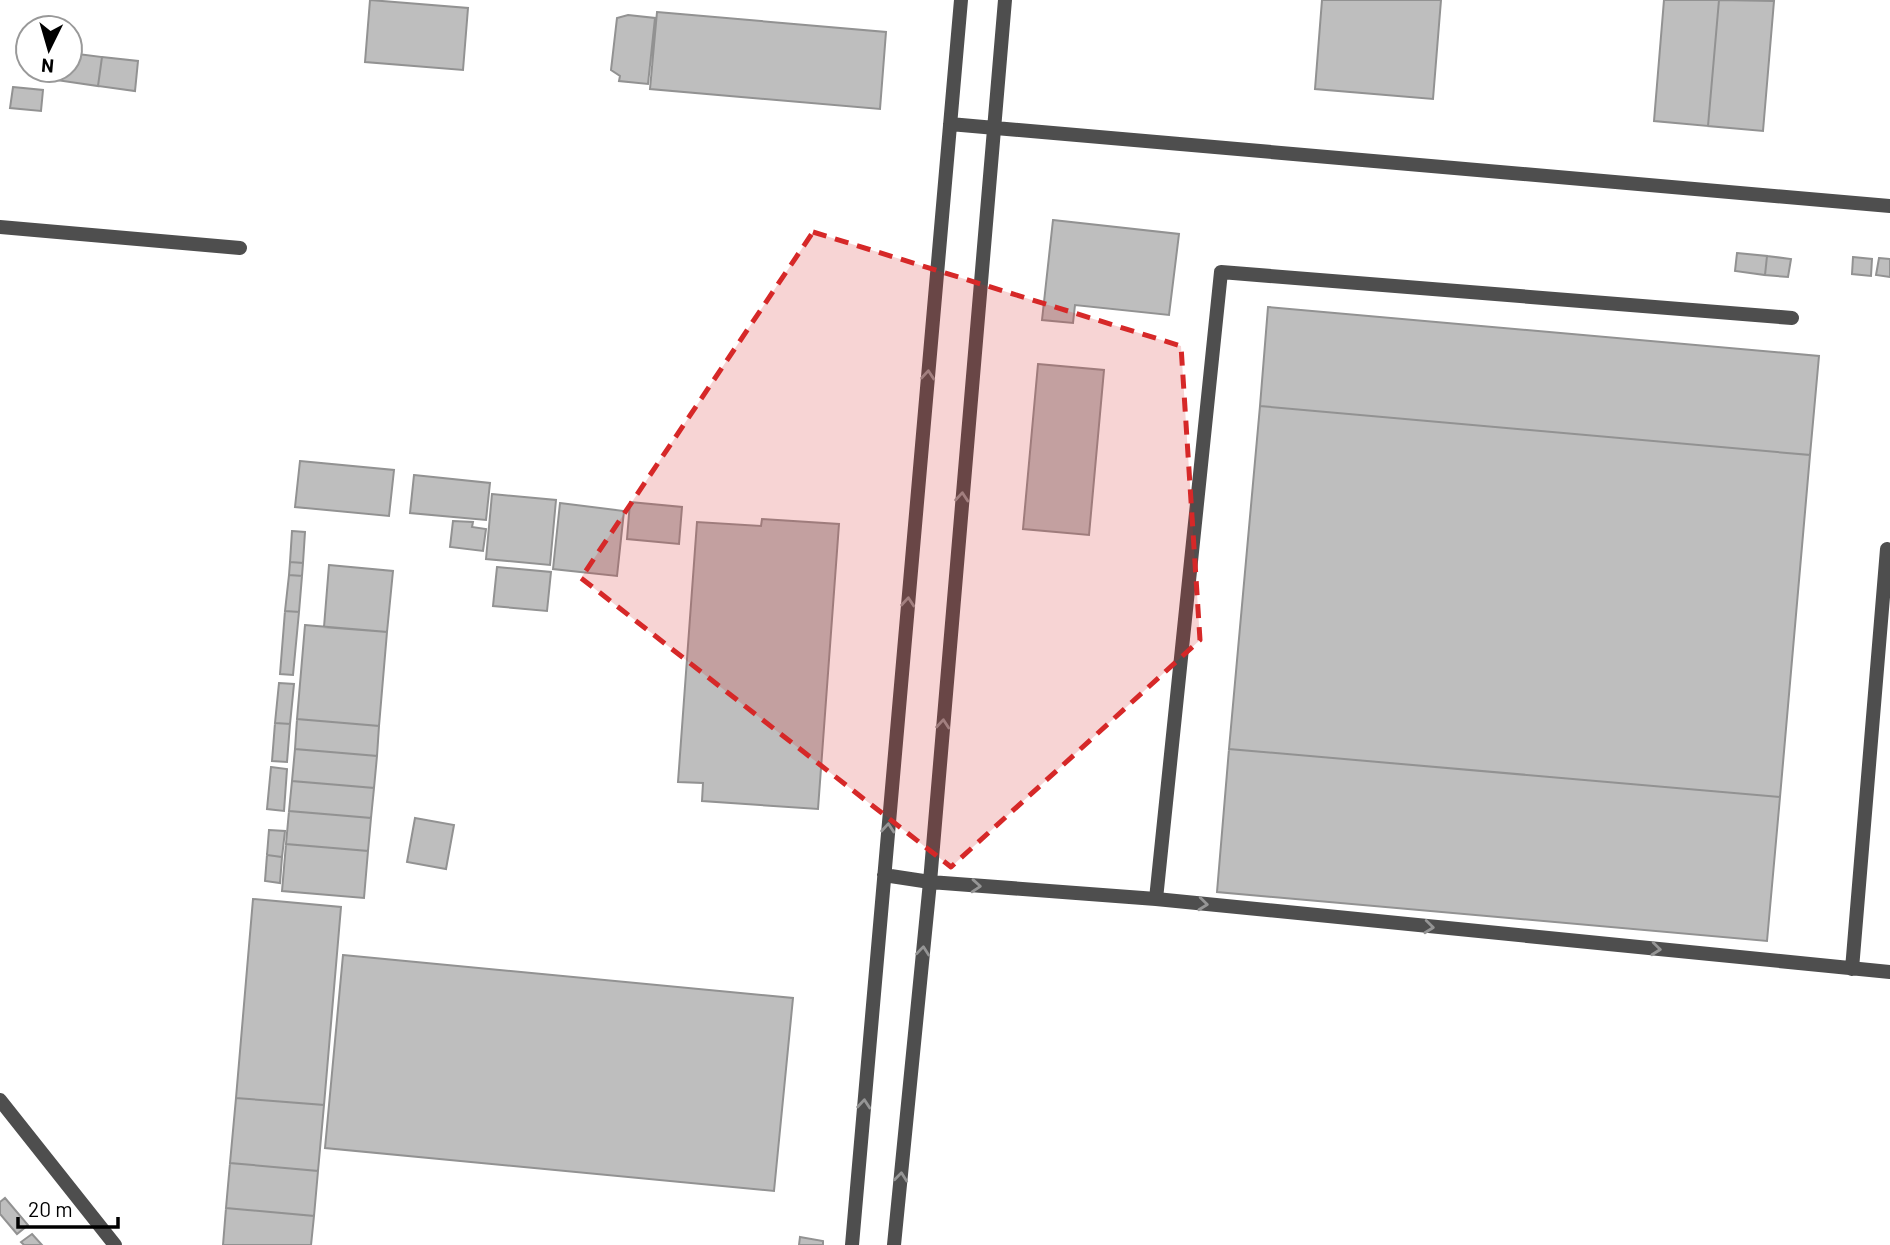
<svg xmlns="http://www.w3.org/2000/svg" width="1890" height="1245" viewBox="0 0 1890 1245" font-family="Barlow,sans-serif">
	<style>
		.building { fill: #bebebe; stroke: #929292; stroke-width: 2 }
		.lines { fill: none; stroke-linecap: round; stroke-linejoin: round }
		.service { stroke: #4e4e4e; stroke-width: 14 }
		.oneway { stroke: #959595 }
		.marked { fill: #d62828; fill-opacity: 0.2; stroke: #d62828; stroke-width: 5; stroke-dasharray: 14 9; stroke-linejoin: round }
	</style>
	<rect width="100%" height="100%" fill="#fff"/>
	<!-- building -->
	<path class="building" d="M 370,0 L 468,8 L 463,70 L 365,62 Z
		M 1322,0 L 1441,0 L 1433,99 L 1315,89 Z
		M 1664,0 L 1719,0 L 1708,126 L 1654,121 Z
		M 1719,0 L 1774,1 L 1763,131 L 1708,126 Z
		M 657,12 L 886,32 L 880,109 L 650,89 Z
		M 628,15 L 655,18 L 648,84 L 619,81 L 620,76 L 611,70 L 617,18 Z
		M 70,53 L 102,57 L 98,86 L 56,80 L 58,70 L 70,70 Z
		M 102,57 L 138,61 L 135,91 L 98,86 Z
		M 13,87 L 43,90 L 41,111 L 10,108 Z
		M 1053,220 L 1179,234 L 1169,315 L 1075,305 L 1073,323 L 1042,320 Z
		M 1737,253 L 1767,256 L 1765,275 L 1735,271 Z
		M 1767,256 L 1791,259 L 1788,277 L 1765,275 Z
		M 1853,257 L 1872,259 L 1871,276 L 1852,274 Z
		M 1879,258 L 1890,259 L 1890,277 L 1876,275 Z
		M 1268,307 L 1819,356 L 1810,455 L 1260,406 Z
		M 1038,364 L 1104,370 L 1089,535 L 1023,529 Z
		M 1260,406 L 1810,455 L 1780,797 L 1229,749 Z
		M 300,461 L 394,470 L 389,516 L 295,507 Z
		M 414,475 L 490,483 L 486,520 L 410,513 Z
		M 492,494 L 556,500 L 550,565 L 486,559 Z
		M 630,502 L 682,507 L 679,544 L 627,539 Z
		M 560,503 L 624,511 L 617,576 L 553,569 Z
		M 762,519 L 839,524 L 818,809 L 702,801 L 703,783 L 678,782 L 697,522 L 761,526 Z
		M 453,521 L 473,522 L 472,527 L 486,529 L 483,551 L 450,547 Z
		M 292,531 L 305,532 L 303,563 L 290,562 Z
		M 290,562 L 303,563 L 302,576 L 289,575 Z
		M 329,565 L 393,571 L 387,632 L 324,627 Z
		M 497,567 L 551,572 L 547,611 L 493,606 Z
		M 289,575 L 302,576 L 299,612 L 285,611 Z
		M 285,611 L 299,612 L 293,675 L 280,674 Z
		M 305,625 L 387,632 L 379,726 L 297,719 Z
		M 279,683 L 294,684 L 290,724 L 275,723 Z
		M 297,719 L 379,726 L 377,756 L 295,749 Z
		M 275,723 L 290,724 L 287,762 L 272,761 Z
		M 295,749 L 377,756 L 374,788 L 292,781 Z
		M 1229,749 L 1780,797 L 1767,941 L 1217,892 Z
		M 271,767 L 287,769 L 284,811 L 267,809 Z
		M 292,781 L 374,788 L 371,818 L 289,811 Z
		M 289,811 L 371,818 L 368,851 L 286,844 Z
		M 415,818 L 454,825 L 446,869 L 407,862 Z
		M 269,830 L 285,831 L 282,857 L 267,855 Z
		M 286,844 L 368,851 L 364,898 L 282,891 Z
		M 267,855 L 282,857 L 280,883 L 265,881 Z
		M 253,899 L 341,907 L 324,1105 L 236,1098 Z
		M 343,955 L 793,998 L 774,1191 L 325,1148 Z
		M 236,1098 L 324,1105 L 318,1171 L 230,1163 Z
		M 230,1163 L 318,1171 L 314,1216 L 226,1208 Z
		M 5,1198 L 28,1225 L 17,1234 L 0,1214 L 0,1202 Z
		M 226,1208 L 314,1216 L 311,1245 L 223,1245 Z
		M 32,1234 L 42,1245 L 24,1245 L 21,1242 Z
		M 800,1237 L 823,1241 L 823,1245 L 799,1245 Z"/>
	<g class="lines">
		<!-- service -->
		<path class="service" d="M 950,124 L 1890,206
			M 0,227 L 240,248
			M 884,875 L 930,882 L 1156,899 L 1890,972
			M 1156,899 L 1221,272 L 1792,318
			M 1852,969 L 1887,549
			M 0,1100 L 115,1245
			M 852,1245 L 961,0
			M 894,1245 L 930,882 L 1005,0"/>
	</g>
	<!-- one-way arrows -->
	<defs><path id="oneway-chevron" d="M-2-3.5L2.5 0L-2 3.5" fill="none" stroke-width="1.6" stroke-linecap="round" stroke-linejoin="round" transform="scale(1.75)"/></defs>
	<g class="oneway">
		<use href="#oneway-chevron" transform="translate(928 375) rotate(-85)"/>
		<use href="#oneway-chevron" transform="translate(962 497) rotate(-85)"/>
		<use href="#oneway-chevron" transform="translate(908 602) rotate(-85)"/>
		<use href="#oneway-chevron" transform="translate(943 724) rotate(-85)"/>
		<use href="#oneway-chevron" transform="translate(888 828) rotate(-85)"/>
		<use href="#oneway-chevron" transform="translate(976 886) rotate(4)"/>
		<use href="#oneway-chevron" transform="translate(1203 904) rotate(6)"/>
		<use href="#oneway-chevron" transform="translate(1429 927) rotate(6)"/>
		<use href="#oneway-chevron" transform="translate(1656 949) rotate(6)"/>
		<use href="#oneway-chevron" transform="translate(923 951) rotate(-84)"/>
		<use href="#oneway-chevron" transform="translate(864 1104) rotate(-85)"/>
		<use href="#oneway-chevron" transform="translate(901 1177) rotate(-84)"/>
	</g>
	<!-- marked area -->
	<path class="marked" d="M 813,232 L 1181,346 L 1200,640 L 951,867 L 581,578 Z"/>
	<!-- north arrow -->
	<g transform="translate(49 49) rotate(185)"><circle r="33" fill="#ffffff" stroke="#999999" stroke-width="2"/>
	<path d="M0-5L12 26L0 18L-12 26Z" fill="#000000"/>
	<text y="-10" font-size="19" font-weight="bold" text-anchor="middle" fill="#000000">N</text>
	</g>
	<!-- scale -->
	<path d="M18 1217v10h100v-10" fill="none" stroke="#000000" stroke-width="3.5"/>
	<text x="28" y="1217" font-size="21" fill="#000000" stroke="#ffffff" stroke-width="5" paint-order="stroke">20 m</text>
</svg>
